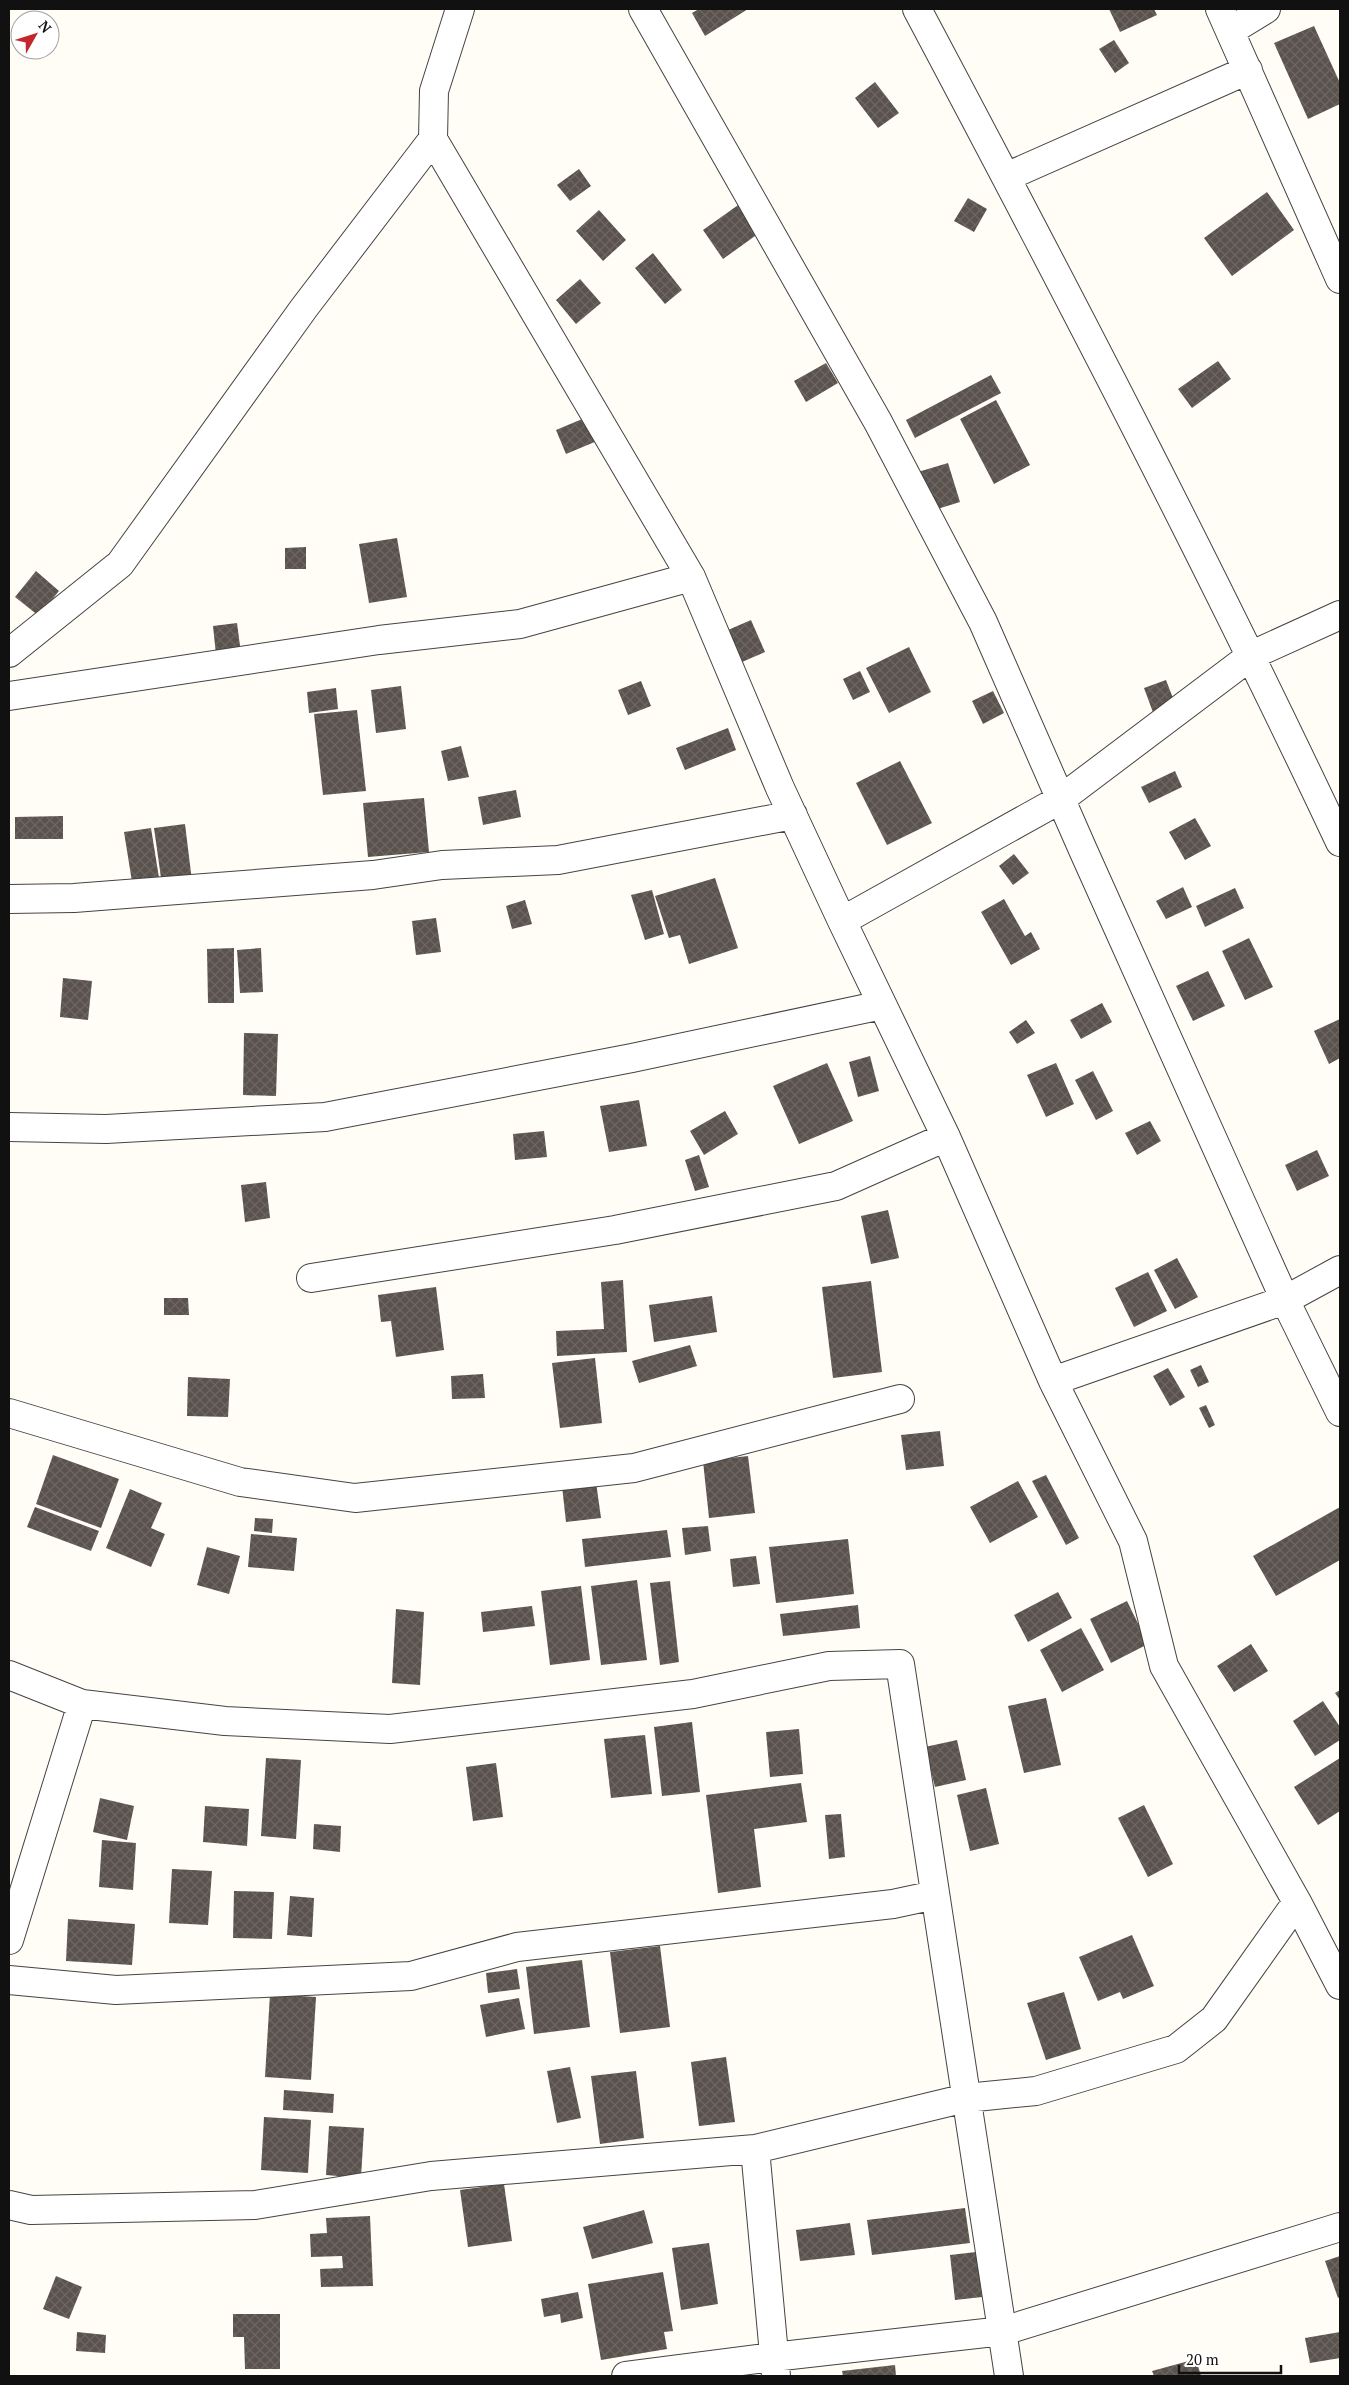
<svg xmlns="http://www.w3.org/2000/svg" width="1349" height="2385" viewBox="0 0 1349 2385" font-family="'PT Serif',serif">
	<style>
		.building { fill: url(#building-cross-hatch) }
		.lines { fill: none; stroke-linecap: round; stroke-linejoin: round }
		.minor-casing { stroke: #444; stroke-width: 30 }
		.minor { stroke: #fff; stroke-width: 28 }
	</style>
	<defs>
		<pattern id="building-cross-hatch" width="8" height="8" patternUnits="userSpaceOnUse" patternTransform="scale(1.25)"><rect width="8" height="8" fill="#5a524d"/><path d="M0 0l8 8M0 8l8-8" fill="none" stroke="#6d6662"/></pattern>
	</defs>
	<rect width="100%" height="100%" fill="#fffdf5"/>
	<!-- building -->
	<path class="building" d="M 699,9 L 748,9 L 705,36 L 692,13 Z
		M 1109,9 L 1154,9 L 1157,15 L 1120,32 Z
		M 1314,26 L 1340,83 L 1340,104 L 1308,119 L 1274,43 Z
		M 1114,40 L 1129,63 L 1115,73 L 1099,49 Z
		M 875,82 L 899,113 L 878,128 L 855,98 Z
		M 579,169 L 591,186 L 570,201 L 557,185 Z
		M 1267,192 L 1294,230 L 1232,276 L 1204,238 Z
		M 968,198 L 987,209 L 974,232 L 954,221 Z
		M 741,203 L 762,231 L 723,259 L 703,230 Z
		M 599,210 L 626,240 L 603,261 L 576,231 Z
		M 653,253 L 682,290 L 665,304 L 635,268 Z
		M 580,279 L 601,303 L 576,324 L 556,300 Z
		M 1218,361 L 1231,379 L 1192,408 L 1178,389 Z
		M 826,363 L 838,383 L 806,402 L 794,381 Z
		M 991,375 L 1001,393 L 915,438 L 906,420 Z
		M 996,400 L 1030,465 L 994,484 L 960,419 Z
		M 587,417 L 597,441 L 566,454 L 556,430 Z
		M 948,463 L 960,502 L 931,511 L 918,472 Z
		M 397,538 L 407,597 L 369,603 L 359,544 Z
		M 306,547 L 306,569 L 285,569 L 285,548 Z
		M 36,571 L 59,591 L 39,616 L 15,597 Z
		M 751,620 L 765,652 L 742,662 L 728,630 Z
		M 237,623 L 242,661 L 217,664 L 213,626 Z
		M 909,647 L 931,692 L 889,713 L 866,668 Z
		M 860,671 L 870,692 L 853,700 L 843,679 Z
		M 1166,680 L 1176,706 L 1154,715 L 1144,688 Z
		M 641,681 L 651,706 L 628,715 L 618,690 Z
		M 401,686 L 406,729 L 376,733 L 371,690 Z
		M 336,688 L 338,709 L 309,713 L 307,692 Z
		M 993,691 L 1004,713 L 983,724 L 972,701 Z
		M 357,710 L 366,791 L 323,795 L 314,714 Z
		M 728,728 L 736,750 L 685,770 L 676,748 Z
		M 461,746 L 469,777 L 448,781 L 441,751 Z
		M 900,761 L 932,823 L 887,845 L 856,783 Z
		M 1175,771 L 1182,787 L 1149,803 L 1141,787 Z
		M 516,790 L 521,817 L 483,825 L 478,797 Z
		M 424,798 L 429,852 L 368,857 L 363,803 Z
		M 63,816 L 63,839 L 15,839 L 15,817 Z
		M 1195,818 L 1211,846 L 1185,860 L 1169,832 Z
		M 185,824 L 192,881 L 162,885 L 154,828 Z
		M 151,828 L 160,884 L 133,888 L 124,832 Z
		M 1014,854 L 1029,873 L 1013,885 L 999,866 Z
		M 715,878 L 738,948 L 689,964 L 680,935 L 669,938 L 655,896 Z
		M 1183,887 L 1192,907 L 1166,919 L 1156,901 Z
		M 1235,888 L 1244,908 L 1205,927 L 1196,906 Z
		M 652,890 L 664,934 L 645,940 L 631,895 Z
		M 1004,899 L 1025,936 L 1031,932 L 1040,949 L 1011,965 L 981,912 Z
		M 525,900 L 532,924 L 512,929 L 506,906 Z
		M 436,918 L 441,952 L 416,955 L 412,921 Z
		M 1249,938 L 1273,987 L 1245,1000 L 1222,951 Z
		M 234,948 L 234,1003 L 208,1003 L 207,949 Z
		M 261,948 L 263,992 L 240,993 L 237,950 Z
		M 1208,971 L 1225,1006 L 1193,1021 L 1176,986 Z
		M 63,978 L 92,981 L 88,1020 L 60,1017 Z
		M 1102,1003 L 1112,1022 L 1081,1039 L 1070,1020 Z
		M 1340,1019 L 1340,1058 L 1329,1064 L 1314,1031 Z
		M 1026,1020 L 1035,1033 L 1017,1044 L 1009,1032 Z
		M 244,1033 L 278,1034 L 276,1096 L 243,1095 Z
		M 870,1056 L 879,1091 L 858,1097 L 849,1062 Z
		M 827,1063 L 853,1121 L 799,1144 L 773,1086 Z
		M 1056,1063 L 1074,1104 L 1046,1117 L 1027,1075 Z
		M 1093,1071 L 1113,1111 L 1096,1120 L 1075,1080 Z
		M 639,1100 L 647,1146 L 609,1152 L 600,1106 Z
		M 725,1111 L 738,1134 L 704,1155 L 690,1131 Z
		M 1150,1121 L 1161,1141 L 1137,1155 L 1125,1133 Z
		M 544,1131 L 547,1157 L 515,1160 L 513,1134 Z
		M 1317,1150 L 1329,1176 L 1297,1191 L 1285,1165 Z
		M 699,1155 L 709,1187 L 695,1191 L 685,1160 Z
		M 266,1182 L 270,1218 L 245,1222 L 241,1185 Z
		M 888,1210 L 899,1258 L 871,1264 L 861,1216 Z
		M 1177,1258 L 1198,1297 L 1175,1309 L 1154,1270 Z
		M 1148,1272 L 1167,1311 L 1134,1327 L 1115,1288 Z
		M 623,1280 L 627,1352 L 557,1356 L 556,1331 L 604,1329 L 601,1282 Z
		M 871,1281 L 882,1372 L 833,1378 L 822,1287 Z
		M 436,1287 L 444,1350 L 396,1357 L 391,1321 L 381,1322 L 378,1295 Z
		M 712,1296 L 717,1332 L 654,1342 L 649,1305 Z
		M 164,1298 L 188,1298 L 189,1315 L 164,1315 Z
		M 690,1345 L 697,1366 L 639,1383 L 632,1361 Z
		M 595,1358 L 602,1423 L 560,1428 L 552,1363 Z
		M 1201,1365 L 1209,1382 L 1198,1387 L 1190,1370 Z
		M 1168,1368 L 1185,1397 L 1170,1406 L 1153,1376 Z
		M 483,1374 L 485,1398 L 452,1399 L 451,1376 Z
		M 188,1377 L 230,1379 L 228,1417 L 187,1416 Z
		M 1206,1405 L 1215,1425 L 1209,1428 L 1199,1408 Z
		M 940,1431 L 944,1466 L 906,1470 L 901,1435 Z
		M 53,1455 L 119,1479 L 101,1528 L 36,1504 Z
		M 748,1456 L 755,1513 L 709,1518 L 703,1461 Z
		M 1046,1475 L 1079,1538 L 1066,1545 L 1032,1481 Z
		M 1018,1481 L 1038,1517 L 990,1543 L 970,1507 Z
		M 596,1482 L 601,1518 L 566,1522 L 562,1486 Z
		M 130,1489 L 162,1503 L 151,1528 L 165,1534 L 151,1567 L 106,1548 Z
		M 35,1507 L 99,1531 L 91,1551 L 27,1527 Z
		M 1340,1507 L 1340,1560 L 1276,1596 L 1253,1556 Z
		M 255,1518 L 273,1519 L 272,1533 L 254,1531 Z
		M 708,1526 L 711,1551 L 685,1555 L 682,1528 Z
		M 667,1530 L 671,1557 L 585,1567 L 582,1539 Z
		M 251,1534 L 297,1538 L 294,1571 L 248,1567 Z
		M 848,1539 L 854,1594 L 776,1603 L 769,1547 Z
		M 207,1547 L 240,1556 L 229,1594 L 197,1585 Z
		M 756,1556 L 760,1584 L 733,1587 L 730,1559 Z
		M 637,1580 L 647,1660 L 601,1665 L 591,1586 Z
		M 670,1581 L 679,1662 L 660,1665 L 650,1583 Z
		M 581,1586 L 590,1660 L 550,1665 L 541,1591 Z
		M 1058,1592 L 1072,1618 L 1028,1642 L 1014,1615 Z
		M 1127,1601 L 1148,1644 L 1111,1663 L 1090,1619 Z
		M 858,1605 L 860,1628 L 783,1636 L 780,1614 Z
		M 532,1606 L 535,1626 L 483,1632 L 481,1612 Z
		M 396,1609 L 424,1612 L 420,1685 L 392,1683 Z
		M 1081,1628 L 1104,1670 L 1062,1692 L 1040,1650 Z
		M 1251,1644 L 1268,1671 L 1234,1692 L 1217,1666 Z
		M 1340,1690 L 1340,1700 L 1335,1693 Z
		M 1046,1698 L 1061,1765 L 1024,1773 L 1008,1706 Z
		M 1323,1701 L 1340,1727 L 1340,1740 L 1315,1756 L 1293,1721 Z
		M 692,1722 L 700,1792 L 662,1796 L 654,1727 Z
		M 799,1729 L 803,1774 L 770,1777 L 766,1732 Z
		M 645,1735 L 652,1794 L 611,1798 L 604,1739 Z
		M 957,1740 L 966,1780 L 935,1787 L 925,1747 Z
		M 266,1758 L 301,1760 L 296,1839 L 261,1836 Z
		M 1340,1758 L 1340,1811 L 1318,1825 L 1294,1787 Z
		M 496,1763 L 503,1817 L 473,1821 L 466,1767 Z
		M 801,1783 L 807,1822 L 754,1829 L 761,1887 L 718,1893 L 706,1795 Z
		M 986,1788 L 999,1844 L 970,1851 L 957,1795 Z
		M 100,1798 L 134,1806 L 127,1840 L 93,1832 Z
		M 1144,1805 L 1173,1864 L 1148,1877 L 1118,1818 Z
		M 205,1806 L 249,1809 L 247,1846 L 203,1842 Z
		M 841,1814 L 845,1857 L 829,1859 L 825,1815 Z
		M 314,1824 L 341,1826 L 340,1852 L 313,1849 Z
		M 102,1840 L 136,1843 L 133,1890 L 99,1887 Z
		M 172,1869 L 212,1871 L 208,1925 L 169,1923 Z
		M 234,1891 L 274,1892 L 272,1939 L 233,1938 Z
		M 290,1896 L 314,1898 L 312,1937 L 287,1935 Z
		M 68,1919 L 135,1924 L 132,1965 L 66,1961 Z
		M 1132,1935 L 1154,1986 L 1123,1999 L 1120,1992 L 1098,2001 L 1079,1957 Z
		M 660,1946 L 670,2027 L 620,2033 L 610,1952 Z
		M 582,1960 L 590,2027 L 534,2034 L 526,1967 Z
		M 517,1969 L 520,1989 L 488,1993 L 486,1973 Z
		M 1064,1992 L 1081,2049 L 1046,2060 L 1027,2003 Z
		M 270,1994 L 316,1997 L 311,2080 L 265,2077 Z
		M 519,1998 L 525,2029 L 486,2037 L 480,2005 Z
		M 726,2057 L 735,2122 L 699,2126 L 691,2062 Z
		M 570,2067 L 581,2118 L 557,2123 L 547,2071 Z
		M 636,2071 L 644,2138 L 600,2144 L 591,2076 Z
		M 284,2090 L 334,2094 L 333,2113 L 283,2110 Z
		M 264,2117 L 311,2120 L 308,2173 L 261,2170 Z
		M 329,2126 L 364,2128 L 361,2178 L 326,2175 Z
		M 504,2184 L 512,2241 L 468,2247 L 460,2190 Z
		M 965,2208 L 970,2243 L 872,2255 L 867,2220 Z
		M 644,2210 L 653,2243 L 592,2259 L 583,2227 Z
		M 370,2216 L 373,2286 L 321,2287 L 320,2269 L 343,2268 L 342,2256 L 311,2257 L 310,2234 L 327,2233 L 326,2218 Z
		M 850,2223 L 855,2255 L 800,2261 L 796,2230 Z
		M 709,2243 L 718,2304 L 681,2310 L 672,2248 Z
		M 976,2252 L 982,2297 L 955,2300 L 950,2255 Z
		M 1340,2256 L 1340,2297 L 1338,2298 L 1325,2261 Z
		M 663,2272 L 673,2331 L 664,2332 L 667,2349 L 601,2360 L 588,2284 Z
		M 56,2276 L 82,2287 L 69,2319 L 43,2309 Z
		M 578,2292 L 583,2318 L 561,2323 L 560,2314 L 544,2317 L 541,2299 Z
		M 233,2314 L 280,2314 L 280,2369 L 245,2369 L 244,2337 L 233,2337 Z
		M 77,2332 L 106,2335 L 105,2353 L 76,2351 Z
		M 1340,2332 L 1340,2358 L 1310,2363 L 1305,2338 Z
		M 1196,2359 L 1201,2376 L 1154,2376 L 1152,2371 Z
		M 895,2365 L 896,2376 L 843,2376 L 842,2371 Z"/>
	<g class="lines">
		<!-- minor casing -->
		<g class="minor-casing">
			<path id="minor" d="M 460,9 L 434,91 L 433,139 L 691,577 L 780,788 L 842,921 L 946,1137 L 1053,1381 L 1133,1541 L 1164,1666 L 1297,1902 L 1340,1985
				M 643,9 L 878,422 L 983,622 L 1083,850 L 1285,1300 L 1340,1412
				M 917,9 C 1063,284 1207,560 1340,842
				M 1220,9 L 1340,279
				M 1230,31 L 1266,9
				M 1006,177 L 1248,70
				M 9,653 L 120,564 L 304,308 L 433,139
				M 9,696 L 379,640 L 520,624 L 691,577
				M 9,899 L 74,898 L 373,875 L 442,865 L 558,860 L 793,815
				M 842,921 L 1061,799 L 1252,655 L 1340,615
				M 9,1127 L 106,1129 L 325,1117 L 632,1058 L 882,1005
				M 311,1278 L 615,1230 L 836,1186 L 946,1137
				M 1053,1381 L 1285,1300 L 1340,1270
				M 9,1413 L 240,1482 L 355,1498 L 634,1468 L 900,1399
				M 9,1675 L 82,1704 L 225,1721 L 390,1729 L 693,1694 L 829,1666 L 900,1664 L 1009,2376
				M 9,1940 L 82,1704
				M 9,1980 L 116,1990 L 411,1976 L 517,1947 L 893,1904 L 935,1895
				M 755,2149 L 776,2376
				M 9,2205 L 31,2210 L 255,2205 L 431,2176 L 755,2149 L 966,2098 L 1036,2091 L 1176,2049 L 1214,2019 L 1297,1902
				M 626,2376 L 773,2357 L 1003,2331 L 1340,2227"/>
		</g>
		<!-- minor -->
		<use href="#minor" class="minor"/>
	</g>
	<!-- border -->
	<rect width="1349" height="2385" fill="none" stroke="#111111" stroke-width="20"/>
	<!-- north arrow -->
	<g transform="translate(35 35) rotate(51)"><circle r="24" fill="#ffffff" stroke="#a0a0a0"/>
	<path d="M0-4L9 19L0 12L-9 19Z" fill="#c4262e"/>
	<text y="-8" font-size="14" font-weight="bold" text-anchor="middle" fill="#111111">N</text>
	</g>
	<!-- scale -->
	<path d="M1179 2365v8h102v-8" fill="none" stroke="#111111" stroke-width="2.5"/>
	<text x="1186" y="2365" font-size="15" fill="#111111" stroke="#ffffff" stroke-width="4" paint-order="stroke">20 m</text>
</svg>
